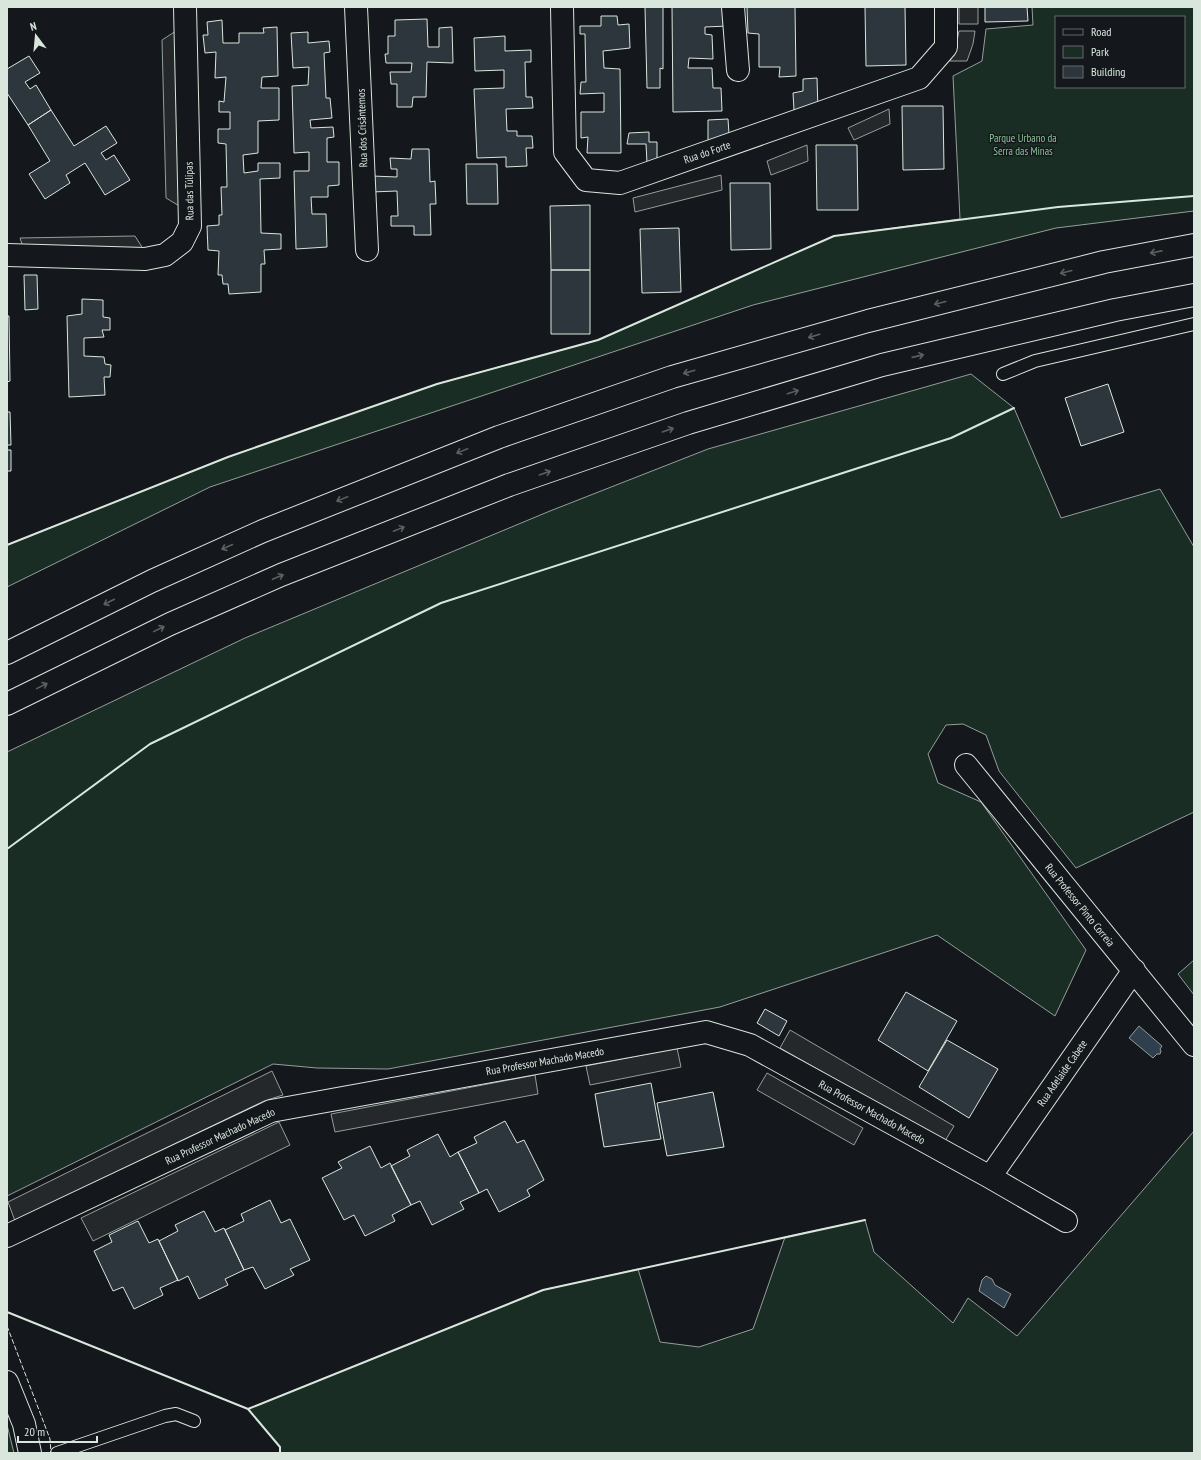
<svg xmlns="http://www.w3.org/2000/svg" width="1201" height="1460" viewBox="0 0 1201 1460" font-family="'PT Sans Narrow',sans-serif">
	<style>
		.green { fill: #1a2d24; stroke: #939e99; fill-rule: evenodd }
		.parking { fill: #24282b; stroke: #939e99 }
		.water { fill: #2f3f4d; stroke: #939e99 }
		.building { fill: #2c363c; stroke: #d8e6dc }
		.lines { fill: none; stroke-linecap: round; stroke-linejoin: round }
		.service-casing { stroke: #d8e6dc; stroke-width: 14 }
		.minor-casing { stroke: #d8e6dc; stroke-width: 24 }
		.trunk-casing { stroke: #d8e6dc; stroke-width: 24 }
		.service { stroke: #14181c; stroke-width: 12 }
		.minor { stroke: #14181c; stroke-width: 22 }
		.trunk { stroke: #14181c; stroke-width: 22 }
		.fence { stroke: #d8e6dc; stroke-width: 1; stroke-dasharray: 5 2; stroke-linecap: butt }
		.wall { stroke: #d8e6dc; stroke-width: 2 }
		.oneway { stroke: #59605f }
		.labels { text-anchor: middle; stroke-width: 3; stroke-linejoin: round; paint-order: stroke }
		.street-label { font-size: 11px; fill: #d8e6dc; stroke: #14181c }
		.park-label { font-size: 11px; fill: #8ac095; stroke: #14181c }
	</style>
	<rect width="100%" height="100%" fill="#14181c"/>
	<!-- green -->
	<path class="green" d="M 1032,7 L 1194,7 L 1194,211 L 1056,228 L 753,305 L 210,487 L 7,587 L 7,545 L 228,457 L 437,384 L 598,340 L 834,236 L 960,219 L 953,76 L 982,61 L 986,29 L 1033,25 ZM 1056,17 L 1184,17 L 1184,87 L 1056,87 Z
		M 971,374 L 1014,408 L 1061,518 L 1160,489 L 1194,547 L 1194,812 L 1076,868 L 999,771 L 986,735 L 963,724 L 946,725 L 928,754 L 938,783 L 981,802 L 1086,950 L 1055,1016 L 937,935 L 720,1007 L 388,1069 L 317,1068 L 273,1064 L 7,1196 L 7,752 L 245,638 L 550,511 L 708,449 Z
		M 1194,960 L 1194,995 L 1178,974 Z
		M 1194,1131 L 1194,1453 L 280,1453 L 280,1447 L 248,1409 L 543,1290 L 638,1269 L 660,1342 L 699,1347 L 753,1329 L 785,1237 L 865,1220 L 874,1252 L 953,1323 L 968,1298 L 1017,1336 Z
		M 7,1425 L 14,1453 L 7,1453 Z"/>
	<!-- parking -->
	<path class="parking" d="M 959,7 L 978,7 L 978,24 L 959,24 Z
		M 176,31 L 181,207 L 166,198 L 162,40 Z
		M 959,31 L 975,31 L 973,44 L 967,61 L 950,61 L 956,46 Z
		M 889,109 L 890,124 L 854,140 L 848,128 Z
		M 807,145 L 808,161 L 771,175 L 767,161 Z
		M 721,175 L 722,190 L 635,212 L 633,198 Z
		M 135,236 L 145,252 L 25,253 L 20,238 Z
		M 790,1030 L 954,1126 L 945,1141 L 780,1048 Z
		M 677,1048 L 681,1067 L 590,1085 L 586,1066 Z
		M 272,1071 L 283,1095 L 264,1101 L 15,1221 L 8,1202 Z
		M 767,1073 L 863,1128 L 854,1145 L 757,1090 Z
		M 535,1075 L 538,1094 L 335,1132 L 331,1114 Z
		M 279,1122 L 290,1145 L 93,1241 L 81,1218 Z"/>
	<!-- water -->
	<path class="water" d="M 1139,1026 L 1162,1046 L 1160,1049 L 1161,1051 L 1160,1054 L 1157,1054 L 1153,1058 L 1129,1038 Z
		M 986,1276 L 992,1279 L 995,1285 L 1011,1294 L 1004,1308 L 979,1291 L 982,1280 Z"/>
	<!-- building -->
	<path class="building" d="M 645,7 L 663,7 L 663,69 L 660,68 L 660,88 L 647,88 Z
		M 672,7 L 727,7 L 728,26 L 705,27 L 705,34 L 712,35 L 713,59 L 689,58 L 688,68 L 712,68 L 713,88 L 721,88 L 722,111 L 673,112 Z
		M 747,7 L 795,7 L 796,76 L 779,77 L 780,67 L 759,67 L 759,34 L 748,33 Z
		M 865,7 L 905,7 L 906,65 L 866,66 Z
		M 985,7 L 1027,7 L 1028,21 L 985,22 Z
		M 601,16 L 617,16 L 618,25 L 629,24 L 630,48 L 603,51 L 604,68 L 620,69 L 621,153 L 587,153 L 588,137 L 581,138 L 581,112 L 604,112 L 604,93 L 580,94 L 581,82 L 586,82 L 585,34 L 580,34 L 580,26 L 601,26 Z
		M 427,19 L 428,47 L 439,47 L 439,28 L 452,27 L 453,63 L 427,62 L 426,97 L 413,97 L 412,107 L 397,107 L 397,84 L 391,84 L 390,72 L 411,72 L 412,63 L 386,63 L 385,54 L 388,54 L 388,36 L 395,36 L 395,20 Z
		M 222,20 L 223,43 L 239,43 L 239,33 L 264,33 L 263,28 L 277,27 L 278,76 L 262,77 L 261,88 L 279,88 L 279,120 L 258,121 L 258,153 L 243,155 L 244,173 L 258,171 L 258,163 L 280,163 L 280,178 L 260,179 L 261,233 L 281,234 L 281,249 L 264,250 L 265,264 L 261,264 L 261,292 L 229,294 L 228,284 L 223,284 L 222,275 L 218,275 L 219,251 L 208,250 L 207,226 L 219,225 L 219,215 L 222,215 L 221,187 L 227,187 L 226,144 L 218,143 L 218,129 L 230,129 L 230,112 L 219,112 L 219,101 L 224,102 L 226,77 L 215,78 L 216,52 L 205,53 L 203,35 L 208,35 L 207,22 Z
		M 308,32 L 308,43 L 329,41 L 330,52 L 324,53 L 326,98 L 330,98 L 332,118 L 310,120 L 311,128 L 333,127 L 334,137 L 327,138 L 327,162 L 339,162 L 339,185 L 328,186 L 328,197 L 311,197 L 312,214 L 326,214 L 327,247 L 296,249 L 294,171 L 309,171 L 309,152 L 294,153 L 292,86 L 308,85 L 309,67 L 293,68 L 291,33 Z
		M 505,36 L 505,51 L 531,50 L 531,62 L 525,62 L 526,97 L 532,97 L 533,108 L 506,109 L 507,131 L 517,131 L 517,136 L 532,136 L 533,148 L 526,148 L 527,166 L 506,167 L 506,157 L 477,158 L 474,89 L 504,88 L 504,70 L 475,71 L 474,38 Z
		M 29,56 L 40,73 L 25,82 L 30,89 L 36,85 L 51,110 L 28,125 L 7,93 L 7,69 Z
		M 817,78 L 818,110 L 794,110 L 793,93 L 803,91 L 803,79 Z
		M 902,106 L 943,106 L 944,169 L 903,170 Z
		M 51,110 L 74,146 L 106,126 L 117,143 L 101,153 L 106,160 L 114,155 L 130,180 L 105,195 L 85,163 L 66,175 L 70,183 L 45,199 L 29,174 L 50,161 L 28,125 Z
		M 728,119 L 729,134 L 708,144 L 708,120 Z
		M 649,132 L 649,142 L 657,142 L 657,162 L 647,163 L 646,144 L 627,144 L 629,133 Z
		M 816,145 L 857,145 L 858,210 L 817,210 Z
		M 412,149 L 429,149 L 430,182 L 435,181 L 436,204 L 430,204 L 431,235 L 414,235 L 414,226 L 391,226 L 391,216 L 398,216 L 397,191 L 371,192 L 372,176 L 397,177 L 397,169 L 391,169 L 390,158 L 411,159 Z
		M 466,164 L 497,164 L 498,204 L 467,204 Z
		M 730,183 L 770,183 L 771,249 L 731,250 Z
		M 590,205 L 590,270 L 551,270 L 550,206 Z
		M 679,228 L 681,292 L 642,293 L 640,229 Z
		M 551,270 L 590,270 L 590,334 L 551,334 Z
		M 24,275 L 37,275 L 38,309 L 25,310 Z
		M 82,299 L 103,300 L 103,317 L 110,318 L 110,330 L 102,330 L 104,337 L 84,338 L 84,356 L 104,357 L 105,364 L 111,365 L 110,377 L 104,377 L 105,395 L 69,397 L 67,316 L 82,314 Z
		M 7,316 L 9,316 L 10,381 L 7,382 Z
		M 1108,384 L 1124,432 L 1081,446 L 1065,398 Z
		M 7,412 L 10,412 L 11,445 L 7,445 Z
		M 7,450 L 11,450 L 11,471 L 7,471 Z
		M 906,992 L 957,1021 L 928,1071 L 878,1040 Z
		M 765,1009 L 787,1021 L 779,1036 L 757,1023 Z
		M 947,1040 L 998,1069 L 969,1118 L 919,1087 Z
		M 651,1083 L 661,1139 L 604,1147 L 595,1094 Z
		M 713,1092 L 724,1147 L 667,1156 L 657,1103 Z
		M 505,1121 L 517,1143 L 524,1140 L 544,1180 L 527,1190 L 530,1196 L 499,1212 L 487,1189 L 479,1193 L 458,1152 L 477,1143 L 474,1137 Z
		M 438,1134 L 450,1157 L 458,1152 L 479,1193 L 460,1202 L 464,1209 L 432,1225 L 420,1201 L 411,1205 L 391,1166 L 410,1156 L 407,1150 Z
		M 370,1146 L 381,1168 L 390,1163 L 411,1205 L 392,1215 L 395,1221 L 365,1236 L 354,1215 L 344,1220 L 322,1178 L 342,1168 L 338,1162 Z
		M 270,1200 L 281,1223 L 290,1219 L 310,1260 L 290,1269 L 294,1275 L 265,1289 L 253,1267 L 244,1270 L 225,1230 L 244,1221 L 241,1214 Z
		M 204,1211 L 215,1232 L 224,1228 L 244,1270 L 225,1279 L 228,1285 L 199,1299 L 188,1276 L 178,1281 L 159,1241 L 178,1231 L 175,1225 Z
		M 138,1221 L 149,1243 L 158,1239 L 178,1280 L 160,1288 L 163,1295 L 134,1309 L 123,1287 L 113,1291 L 94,1251 L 112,1242 L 109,1235 Z"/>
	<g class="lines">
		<!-- service casing -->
		<g class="service-casing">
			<path id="service" d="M 1003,374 L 1035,361 L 1194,324
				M 57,1453 L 165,1416 L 176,1414 L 194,1421"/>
		</g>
		<!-- minor casing -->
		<g class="minor-casing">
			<path id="minor" d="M 356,7 L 367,250
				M 562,7 L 565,152 L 586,180 L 620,183 L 919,78 L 946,47 L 946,7
				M 733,7 L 738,70
				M 7,255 L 145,259 L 165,255 L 182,242 L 190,226 L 185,7
				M 966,765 L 1194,1045
				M 990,1177 L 1134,970
				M 7,1236 L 271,1111 L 706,1032 L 750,1045 L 990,1177 L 1066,1221
				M 7,1382 L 24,1424 L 30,1453"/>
		</g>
		<!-- trunk casing -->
		<g class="trunk-casing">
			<path id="trunk" d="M 7,653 L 152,581 L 263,531 L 499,437 L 672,377 L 868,321 L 1104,262 L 1194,245
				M 7,704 L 170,624 L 281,575 L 509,485 L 688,423 L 882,365 L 1115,310 L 1194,295"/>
		</g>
		<!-- service -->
		<use href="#service" class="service"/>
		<!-- minor -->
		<use href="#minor" class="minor"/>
		<!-- trunk -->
		<use href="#trunk" class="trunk"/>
		<!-- fence -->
		<path class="fence" d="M 7,1326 L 50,1439 L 51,1453"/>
		<!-- wall -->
		<path class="wall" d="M 7,545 L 228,457 L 437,384 L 598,340 L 834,236 L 1058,207 L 1194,196
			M 7,849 L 150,744 L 441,603 L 951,438 L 1014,408
			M 7,1312 L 248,1409 L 280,1447 L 280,1453
			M 248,1409 L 543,1290 L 865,1220"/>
	</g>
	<!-- one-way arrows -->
	<defs><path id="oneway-shaft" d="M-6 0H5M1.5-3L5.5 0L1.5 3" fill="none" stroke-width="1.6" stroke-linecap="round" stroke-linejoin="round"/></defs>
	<g class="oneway">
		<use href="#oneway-shaft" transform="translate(1156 252) rotate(169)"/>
		<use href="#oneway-shaft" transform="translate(1066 272) rotate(166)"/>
		<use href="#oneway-shaft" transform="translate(940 303) rotate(166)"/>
		<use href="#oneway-shaft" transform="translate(814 336) rotate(164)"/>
		<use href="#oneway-shaft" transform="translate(918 356) rotate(-13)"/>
		<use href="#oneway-shaft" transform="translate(689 372) rotate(164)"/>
		<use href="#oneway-shaft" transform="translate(793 392) rotate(-17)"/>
		<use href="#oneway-shaft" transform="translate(668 430) rotate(-19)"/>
		<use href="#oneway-shaft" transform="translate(462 451) rotate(158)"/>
		<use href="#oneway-shaft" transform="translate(545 473) rotate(-19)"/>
		<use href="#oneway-shaft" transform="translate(342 499) rotate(158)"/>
		<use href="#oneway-shaft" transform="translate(399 529) rotate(-22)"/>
		<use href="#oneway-shaft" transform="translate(227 547) rotate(156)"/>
		<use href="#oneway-shaft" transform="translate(278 577) rotate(-23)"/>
		<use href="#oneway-shaft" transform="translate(109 602) rotate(153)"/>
		<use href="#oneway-shaft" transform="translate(159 629) rotate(-26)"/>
		<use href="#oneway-shaft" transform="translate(42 686) rotate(-26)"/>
	</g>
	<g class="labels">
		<!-- street labels -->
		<g class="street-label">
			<text transform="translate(362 128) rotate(-92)" y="4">Rua dos Crisântemos</text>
			<text transform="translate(707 152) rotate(-19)" y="4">Rua do Forte</text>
			<text transform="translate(189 191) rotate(-91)" y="4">Rua das Túlipas</text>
			<text transform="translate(1080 905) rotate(51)" y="4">Rua Professor Pinto Correia</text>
			<text transform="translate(545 1061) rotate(-10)" y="4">Rua Professor Machado Macedo</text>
			<text transform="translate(1062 1073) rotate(-55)" y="4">Rua Adelaide Cabete</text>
			<text transform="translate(872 1112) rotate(29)" y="4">Rua Professor Machado Macedo</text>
			<text transform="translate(220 1136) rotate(-25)" y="4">Rua Professor Machado Macedo</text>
		</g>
		<!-- park labels -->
		<g class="park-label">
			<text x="1023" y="142">Parque Urbano da<tspan x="1023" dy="13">Serra das Minas</tspan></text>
		</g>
	</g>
	<!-- border -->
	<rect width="1201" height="1460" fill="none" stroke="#d8e6dc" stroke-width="16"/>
	<!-- legend -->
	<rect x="1055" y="16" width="130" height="72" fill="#14181c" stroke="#626a69"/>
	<rect x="1063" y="29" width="20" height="6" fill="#14181c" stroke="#626a69"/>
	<text x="1091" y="36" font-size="12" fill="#d8e6dc">Road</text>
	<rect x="1063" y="46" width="20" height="12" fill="#1a2d24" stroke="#626a69"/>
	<text x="1091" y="56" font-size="12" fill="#d8e6dc">Park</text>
	<rect x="1063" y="66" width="20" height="12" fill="#2c363c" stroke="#626a69"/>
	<text x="1091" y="76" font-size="12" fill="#d8e6dc">Building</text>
	<!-- north arrow -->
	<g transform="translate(36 36) rotate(344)" stroke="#14181c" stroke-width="3" paint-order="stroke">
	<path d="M0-3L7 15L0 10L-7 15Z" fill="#d8e6dc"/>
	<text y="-6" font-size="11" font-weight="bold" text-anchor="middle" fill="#d8e6dc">N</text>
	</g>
	<!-- scale -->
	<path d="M18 1436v6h79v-6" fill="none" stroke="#d8e6dc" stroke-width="2"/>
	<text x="24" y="1436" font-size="12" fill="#d8e6dc" stroke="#14181c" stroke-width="3" paint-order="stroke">20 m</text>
</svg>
